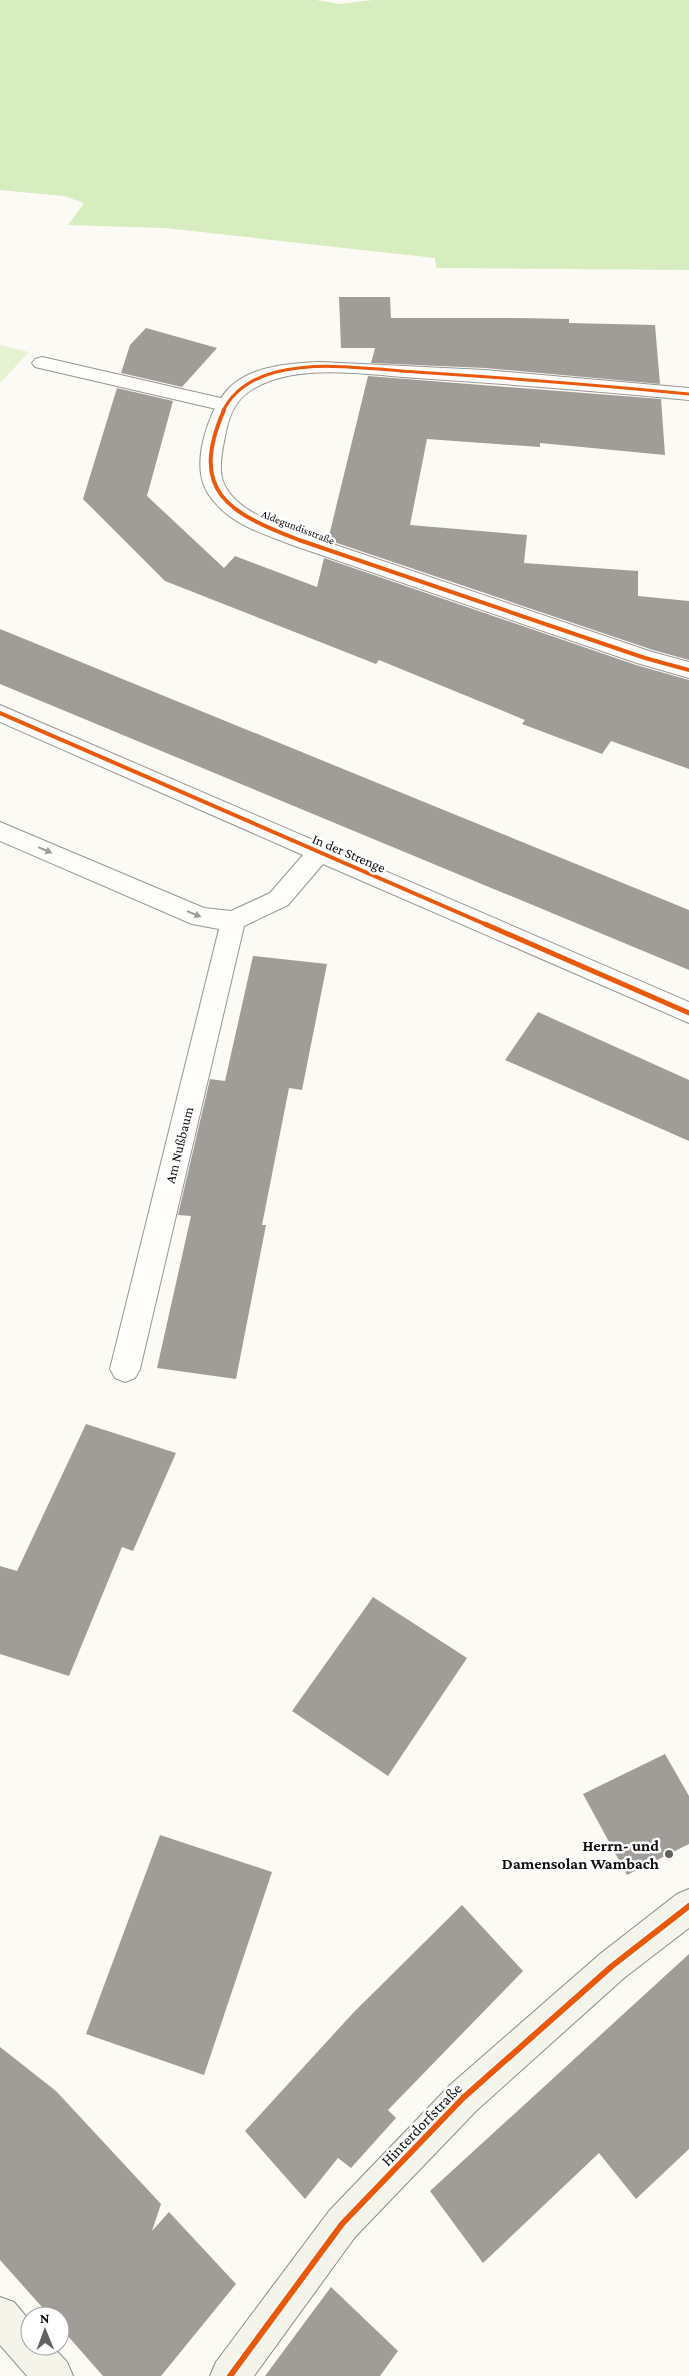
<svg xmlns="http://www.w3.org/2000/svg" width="689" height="2376" viewBox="0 0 689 2376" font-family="'Crimson Pro',serif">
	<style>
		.green { fill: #e6f3d2 }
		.forest { fill: #d7ecbf }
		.building { fill: #a09d99 }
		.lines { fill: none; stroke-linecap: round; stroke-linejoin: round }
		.lane-casing { stroke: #969592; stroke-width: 2 }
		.street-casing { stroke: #969592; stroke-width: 2 }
		.secondary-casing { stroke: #8c8b89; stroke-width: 2 }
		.lane { fill: #fffefd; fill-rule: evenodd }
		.street { fill: #fffefd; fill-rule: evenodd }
		.secondary { fill: #f5f4eb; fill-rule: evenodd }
		.cycleway-far3-casing { stroke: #fff; stroke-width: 5 }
		.cycleway-far2-casing { stroke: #fff; stroke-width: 6 }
		.cycleway-far1-casing { stroke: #fff; stroke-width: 8 }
		.cycleway-casing { stroke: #fff; stroke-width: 9 }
		.cycleway-far3 { stroke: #e8590c; stroke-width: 3 }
		.cycleway-far2 { stroke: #e8590c; stroke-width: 4 }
		.cycleway-far1 { stroke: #e8590c; stroke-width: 5 }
		.cycleway { stroke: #e8590c; stroke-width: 6 }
		.oneway { fill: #9f9e9e }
		.poi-dot { fill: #62615f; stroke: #fff; stroke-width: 2 }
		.labels { text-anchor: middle; stroke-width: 5; stroke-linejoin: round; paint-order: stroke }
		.far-street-label { font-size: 11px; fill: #0f0f0f; stroke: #fff }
		.street-label { font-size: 14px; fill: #0f0f0f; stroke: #fff }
		.near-poi-label { font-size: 16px; font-weight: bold; fill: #0f0f0f; stroke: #fff; text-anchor: end }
		.near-street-label { font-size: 16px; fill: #0f0f0f; stroke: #fff }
	</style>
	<rect width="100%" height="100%" fill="#fcfaf4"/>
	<!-- green -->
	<path class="green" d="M 0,345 L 29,352 L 0,383 Z"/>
	<!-- forest -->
	<path class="forest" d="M 0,0 L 316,0 L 339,4 L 373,0 L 689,0 L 689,270 L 436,268 L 435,258 L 165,228 L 68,225 L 84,203 L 64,196 L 0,190 Z"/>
	<!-- building -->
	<path class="building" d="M 339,297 L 390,297 L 391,318 L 517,318 L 569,319 L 569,323 L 655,325 L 660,384 L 485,368 L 371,363 L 375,348 L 341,348 Z
		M 146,328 L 217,348 L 182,387 L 121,373 L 130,345 Z
		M 368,376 L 661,399 L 665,455 L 540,443 L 540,447 L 427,439 L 410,525 L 527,535 L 524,563 L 638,571 L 638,596 L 689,601 L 689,660 L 653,650 L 328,540 Z
		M 117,388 L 173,401 L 147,496 L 224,568 L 235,556 L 317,587 L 324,558 L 636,665 L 689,680 L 689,769 L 611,741 L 602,754 L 522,724 L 525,720 L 379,660 L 376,664 L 165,581 L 83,499 Z
		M 0,629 L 689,910 L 689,970 L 0,684 Z
		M 253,956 L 327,964 L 302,1090 L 289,1088 L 262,1225 L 266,1225 L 236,1379 L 157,1368 L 191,1216 L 178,1215 L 210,1079 L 225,1081 Z
		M 538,1012 L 689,1080 L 689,1141 L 505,1060 Z
		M 86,1424 L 176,1453 L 133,1551 L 122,1547 L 69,1676 L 0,1654 L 0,1566 L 17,1571 Z
		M 373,1597 L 467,1658 L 388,1776 L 292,1711 Z
		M 665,1754 L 689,1796 L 689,1844 L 627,1875 L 583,1794 Z
		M 160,1835 L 272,1872 L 204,2075 L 86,2034 Z
		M 462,1905 L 523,1971 L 388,2110 L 396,2118 L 351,2168 L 338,2158 L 305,2199 L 245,2131 L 353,2013 Z
		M 689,1954 L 689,2149 L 636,2199 L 599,2153 L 483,2263 L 430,2191 Z
		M 0,2047 L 56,2091 L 161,2204 L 152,2231 L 169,2212 L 236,2284 L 161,2376 L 103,2376 L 60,2327 L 60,2316 L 50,2316 L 0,2260 Z
		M 331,2287 L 398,2351 L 380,2376 L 265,2376 Z"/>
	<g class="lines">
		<!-- lane casing -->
		<g class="lane-casing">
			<path id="lane" d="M 42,357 L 225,399 L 232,401 L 235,405 L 232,409 L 225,411 L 35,367 L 32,363 L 35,359 Z"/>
		</g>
		<!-- street casing -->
		<g class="street-casing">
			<path id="street" d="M 321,362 L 485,370 L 689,388 L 689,400 C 598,391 508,384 417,378 C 367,375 298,362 253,389 C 237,398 229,415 226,432 C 223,446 218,468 223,481 C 233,511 280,525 306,535 L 652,652 L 689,662 L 689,678 L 637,663 L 292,545 C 267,535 239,527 220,508 C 213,501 204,490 202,479 C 195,451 212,399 236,382 C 260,365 293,363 321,362 Z
				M 0,705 L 689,1002 L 689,1023 L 323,864 L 288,905 L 244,926 L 140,1369 L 135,1378 L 125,1382 L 115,1378 L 110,1369 L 219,929 L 192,924 L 0,841 L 0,822 L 204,908 L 231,911 L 270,893 L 303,855 L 0,722 Z"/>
		</g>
		<!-- secondary casing -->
		<g class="secondary-casing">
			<path id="secondary" d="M 689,1889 L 689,1928 L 624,1978 L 476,2111 L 355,2237 L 254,2376 L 210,2376 L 216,2362 L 329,2211 L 450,2085 L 600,1954 L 677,1894 Z
				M 0,2297 L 14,2302 L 30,2321 L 30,2346 L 52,2346 L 67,2362 L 73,2376 L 27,2376 L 0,2345 Z"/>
		</g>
		<!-- lane -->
		<use href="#lane" class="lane"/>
		<!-- street -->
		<use href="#street" class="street"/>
		<!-- secondary -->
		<use href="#secondary" class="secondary"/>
		<!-- cycleway-far3 casing -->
		<g class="cycleway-far3-casing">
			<path id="cycleway-far3" d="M 223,411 C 234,389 253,378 276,372 C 321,361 370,369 416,372 C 507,378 598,385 689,394"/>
		</g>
		<!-- cycleway-far2 casing -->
		<g class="cycleway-far2-casing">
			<path id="cycleway-far2" d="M 224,410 C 188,492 229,513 299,540 L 645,658 L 689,670
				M 0,713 L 487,925"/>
		</g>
		<!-- cycleway-far1 casing -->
		<g class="cycleway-far1-casing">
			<path id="cycleway-far1" d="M 485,924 L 689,1013"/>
		</g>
		<!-- cycleway casing -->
		<g class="cycleway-casing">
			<path id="cycleway" d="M 230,2376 L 342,2224 L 463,2098 L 612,1966 L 689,1906"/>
		</g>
		<!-- cycleway-far3 -->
		<use href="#cycleway-far3" class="cycleway-far3"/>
		<!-- cycleway-far2 -->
		<use href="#cycleway-far2" class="cycleway-far2"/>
		<!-- cycleway-far1 -->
		<use href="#cycleway-far1" class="cycleway-far1"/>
		<!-- cycleway -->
		<use href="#cycleway" class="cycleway"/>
	</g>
	<!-- one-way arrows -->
	<defs><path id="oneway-solid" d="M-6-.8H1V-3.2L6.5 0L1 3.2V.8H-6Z" transform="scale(1.25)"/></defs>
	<g class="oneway">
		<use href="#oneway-solid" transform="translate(45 850) rotate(23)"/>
		<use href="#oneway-solid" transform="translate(194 914) rotate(22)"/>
	</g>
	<!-- markers -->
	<circle class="poi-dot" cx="669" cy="1854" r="5"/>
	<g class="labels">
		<!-- far-street labels -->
		<g class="far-street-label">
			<text transform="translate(298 527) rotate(21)" y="4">Aldegundisstraße</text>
		</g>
		<!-- street labels -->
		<g class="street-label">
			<text transform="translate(349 853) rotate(23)" y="5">In der Strenge</text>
			<text transform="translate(179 1145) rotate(-76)" y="5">Am Nußbaum</text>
		</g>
		<!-- near-poi labels -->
		<g class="near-poi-label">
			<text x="659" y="1851">Herrn- und<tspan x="659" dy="18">Damensolan Wambach</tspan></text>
		</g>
		<!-- near-street labels -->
		<g class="near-street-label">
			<text transform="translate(421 2124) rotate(-46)" y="6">Hinterdorfstraße</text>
		</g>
	</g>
	<!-- north arrow -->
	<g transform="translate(45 2331) rotate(359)"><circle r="24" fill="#ffffff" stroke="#9f9f9f"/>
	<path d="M0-4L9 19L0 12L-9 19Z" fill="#62615f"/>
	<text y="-8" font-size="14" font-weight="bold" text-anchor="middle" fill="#0f0f0f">N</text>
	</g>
</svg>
